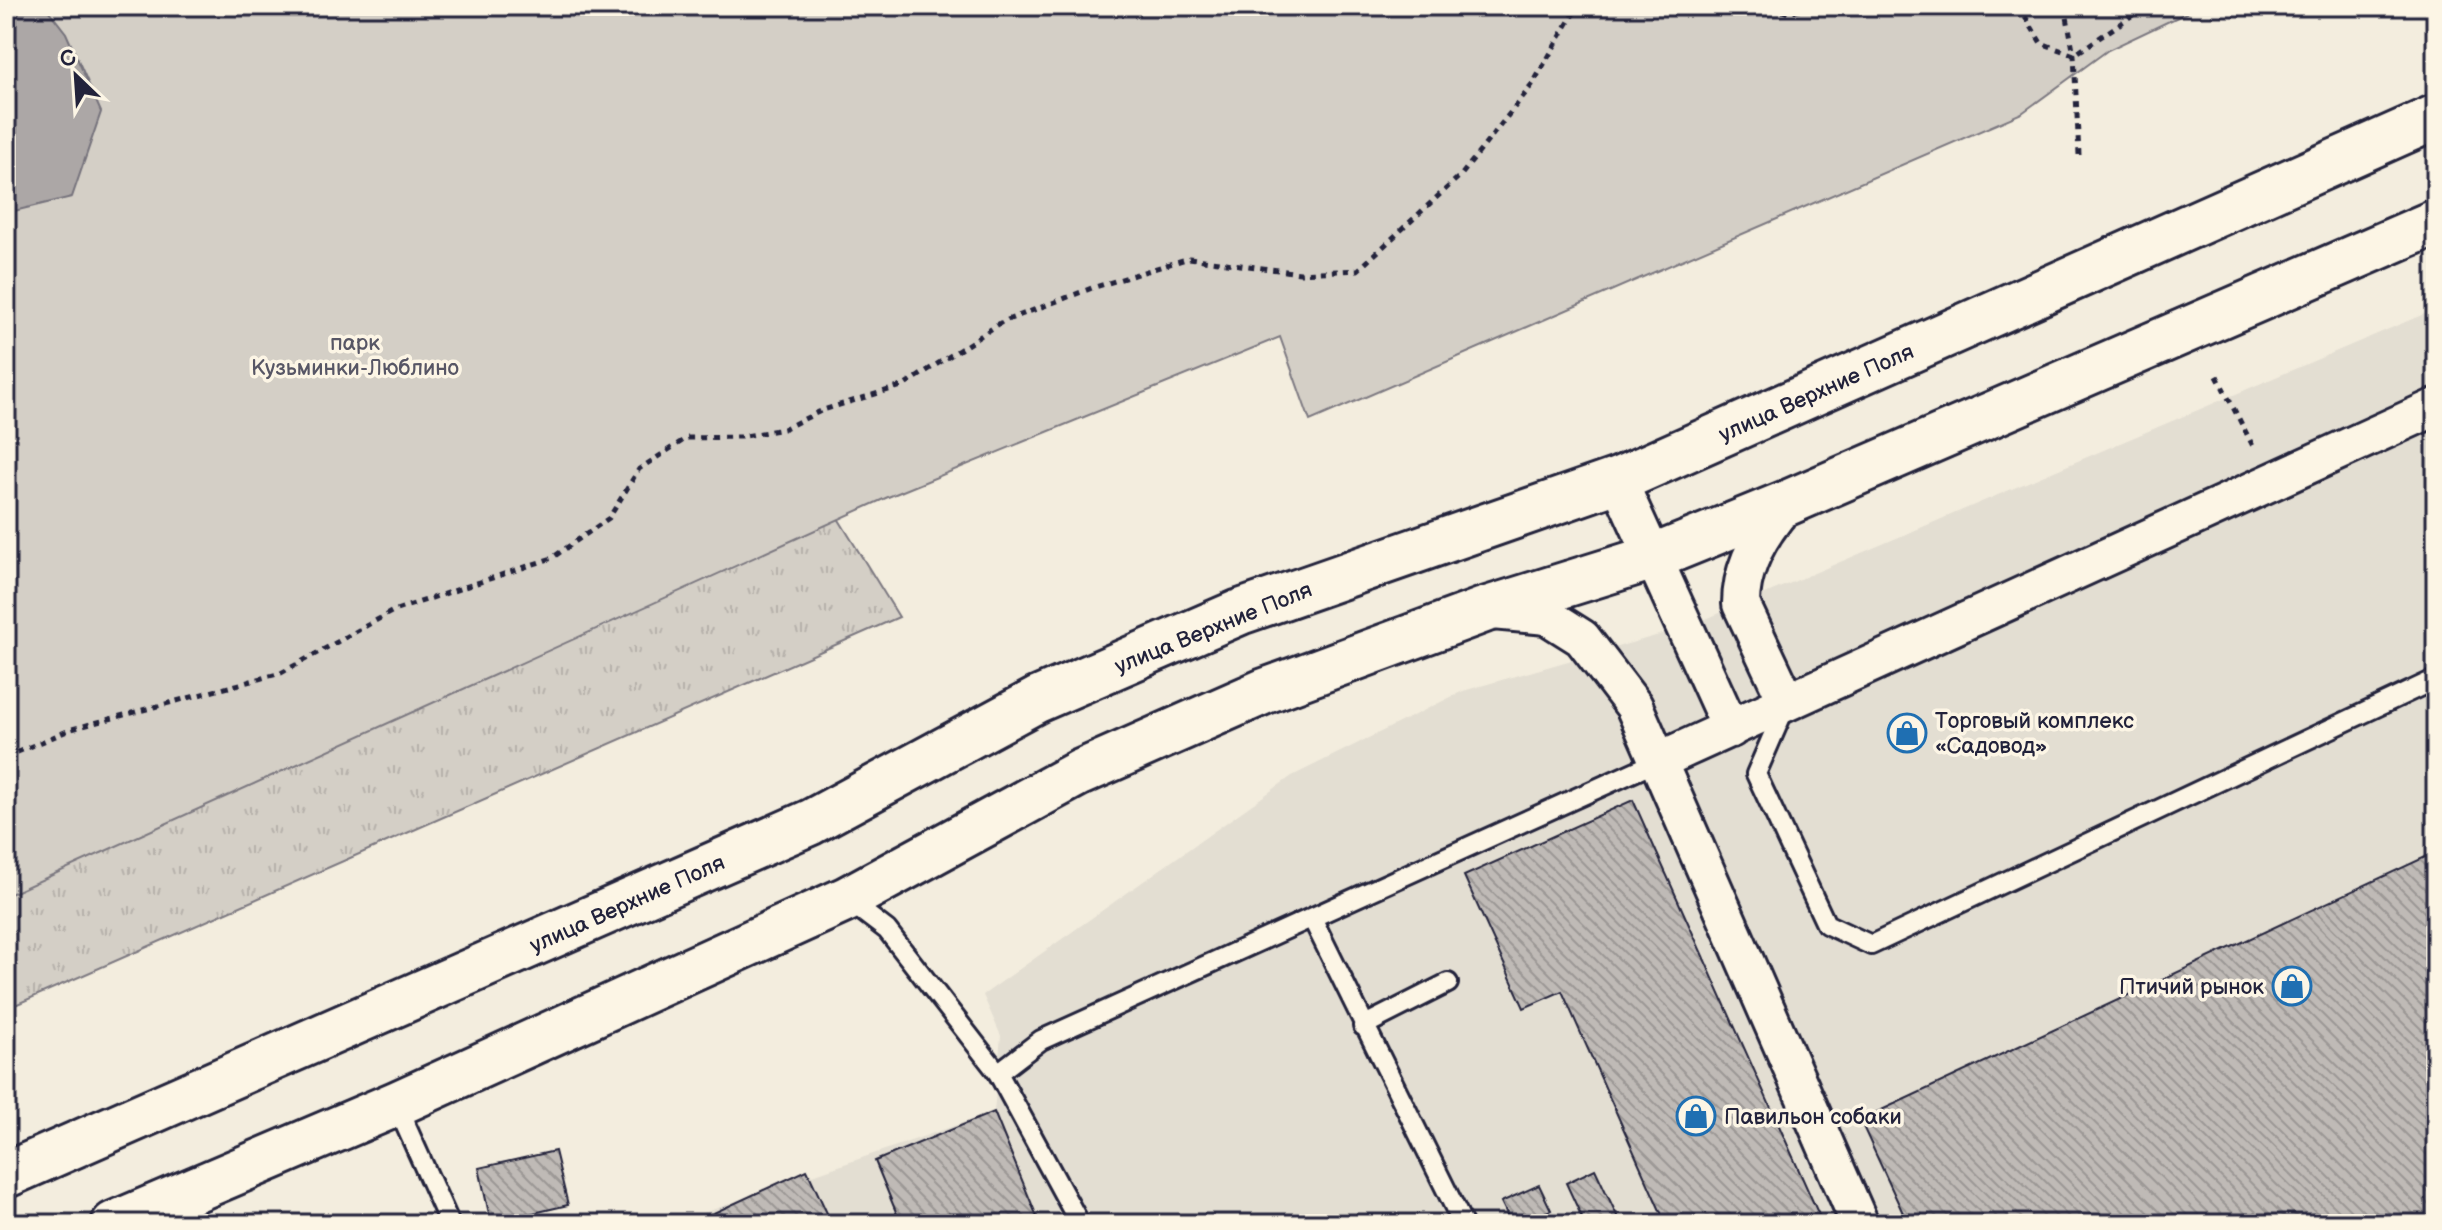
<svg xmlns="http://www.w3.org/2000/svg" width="2442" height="1230" viewBox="0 0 2442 1230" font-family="'Balsamiq Sans',sans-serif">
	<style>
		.built { fill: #e3ded2 }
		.grass { fill: url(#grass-tufts); stroke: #7b7880; stroke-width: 2 }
		.green { fill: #d4cfc6; stroke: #7b7880; stroke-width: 2 }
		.water { fill: #aca7a6; stroke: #75727b; stroke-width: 2 }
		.building { fill: url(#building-back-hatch); stroke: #22223b; stroke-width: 2 }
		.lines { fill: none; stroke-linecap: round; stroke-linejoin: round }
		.lane-casing { stroke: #22223b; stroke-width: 24 }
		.street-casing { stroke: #22223b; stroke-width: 42 }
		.secondary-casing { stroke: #22223b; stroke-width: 50 }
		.path { stroke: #22223b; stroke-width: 5; stroke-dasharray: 6 6; stroke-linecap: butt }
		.lane { stroke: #fcf5e5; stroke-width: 18 }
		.street { stroke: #fcf5e5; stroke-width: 36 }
		.secondary { stroke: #fcf5e5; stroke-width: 44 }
		.labels { text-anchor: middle; stroke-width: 7; stroke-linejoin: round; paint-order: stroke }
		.park-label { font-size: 22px; fill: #575665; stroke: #fcf5e5 }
		.street-label { font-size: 22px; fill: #22223b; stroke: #fcf5e5 }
		.poi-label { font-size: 22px; fill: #22223b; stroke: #fcf5e5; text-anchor: start }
	</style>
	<defs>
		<pattern id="grass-tufts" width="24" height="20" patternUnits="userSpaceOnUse" patternTransform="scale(2)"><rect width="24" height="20" fill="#d4cfc6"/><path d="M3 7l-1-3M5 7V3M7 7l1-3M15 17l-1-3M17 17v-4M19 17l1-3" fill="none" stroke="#b6b1ab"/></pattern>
		<pattern id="building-back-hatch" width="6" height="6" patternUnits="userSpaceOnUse" patternTransform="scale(2)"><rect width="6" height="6" fill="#bfbab6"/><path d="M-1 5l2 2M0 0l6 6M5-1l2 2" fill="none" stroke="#9b9795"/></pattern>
	</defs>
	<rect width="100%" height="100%" fill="#f3edde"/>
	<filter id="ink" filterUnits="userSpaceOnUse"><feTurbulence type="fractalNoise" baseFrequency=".0125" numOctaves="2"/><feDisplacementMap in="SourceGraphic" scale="16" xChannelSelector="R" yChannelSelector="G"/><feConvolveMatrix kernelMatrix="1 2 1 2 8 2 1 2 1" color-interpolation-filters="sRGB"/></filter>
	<g filter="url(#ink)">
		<!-- built -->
		<path class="built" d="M 2436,309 L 2436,1224 L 672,1224 L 994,1112 L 1001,1036 L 983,995 L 1292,776 L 1463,691 L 1687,627 Z"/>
		<!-- grass -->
		<path class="grass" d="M 6,213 L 825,497 L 899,617 L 6,1009 Z"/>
		<!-- green -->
		<path class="green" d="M 6,6 L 2201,6 L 2108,50 L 2022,113 L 1310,421 L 1280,337 L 888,497 L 6,896 Z"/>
		<!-- water -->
		<path class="water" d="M 6,6 L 45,6 L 66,33 L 101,112 L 72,197 L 6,213 Z"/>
		<!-- building -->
		<path class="building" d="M 1633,800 L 1823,1224 L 1666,1224 L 1562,991 L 1524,1008 L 1464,876 Z
			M 2436,852 L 2436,1224 L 1908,1224 L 1860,1120 Z
			M 994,1112 L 1040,1224 L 901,1224 L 875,1161 Z
			M 555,1151 L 568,1205 L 491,1223 L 479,1168 Z
			M 1595,1169 L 1621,1224 L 1585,1224 L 1566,1183 Z
			M 807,1170 L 832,1224 L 690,1224 Z
			M 1539,1185 L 1551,1210 L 1521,1224 L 1512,1224 L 1501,1202 Z"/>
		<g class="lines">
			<!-- lane casing -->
			<g class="lane-casing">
				<path id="lane" d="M 1786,705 L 1756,774 L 1826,924 L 1871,945 L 2436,679
					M 849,901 L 887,930 L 998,1073 L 1080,1224
					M 1312,918 L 1463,1224
					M 1363,1026 L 1448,983
					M 998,1073 L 1041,1040 L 1658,761
					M 396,1104 L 450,1224"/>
			</g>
			<!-- street casing -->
			<g class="street-casing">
				<path id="street" d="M 1618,480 L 1731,729
					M 1787,503 C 1762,531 1741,566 1741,604 L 1787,702
					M 1493,611 L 1547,616 L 1582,638 L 1634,706 L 1860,1224
					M 1658,761 L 2436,407"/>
			</g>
			<!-- secondary casing -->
			<g class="secondary-casing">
				<path id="secondary" d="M 6,1175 L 811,822 L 1037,700 L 1240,612 L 1618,480 L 2436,117
					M 114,1224 L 396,1104 L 847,899 L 1079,773 L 1265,691 L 1484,610 L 1654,557 L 1787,503 L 2436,222"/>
			</g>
			<!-- path -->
			<path class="path" d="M 1771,6 L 1788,13 L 1816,6
				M 2019,6 L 2041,43 L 2074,55 L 2146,6
				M 2065,6 L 2074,55 L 2079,155
				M 2217,376 L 2255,450
				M 6,757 L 72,729 L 281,673 L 393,611 L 552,558 L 609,518 L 639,469 L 687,438 L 740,437 L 783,429 L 823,410 L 905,385 L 1002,322 L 1092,288 L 1189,258 L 1300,273 L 1358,270 L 1462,174 L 1532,85 L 1578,6"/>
			<!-- lane -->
			<use href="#lane" class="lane"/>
			<!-- street -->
			<use href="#street" class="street"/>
			<!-- secondary -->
			<use href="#secondary" class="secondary"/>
		</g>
	</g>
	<!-- icons -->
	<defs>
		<g id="shop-ring" transform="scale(2)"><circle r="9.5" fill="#fcf5e5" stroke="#1f6fb2" stroke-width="1.5"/><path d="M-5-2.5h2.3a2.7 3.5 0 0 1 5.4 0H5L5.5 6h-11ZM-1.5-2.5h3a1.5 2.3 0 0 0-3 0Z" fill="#1f6fb2"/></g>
	</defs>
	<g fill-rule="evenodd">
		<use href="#shop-ring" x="1907" y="733"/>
		<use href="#shop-ring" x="2292" y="986"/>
		<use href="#shop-ring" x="1696" y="1116"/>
	</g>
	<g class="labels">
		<!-- park labels -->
		<g class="park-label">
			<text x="355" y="350">парк<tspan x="355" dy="25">Кузьминки-Люблино</tspan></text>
		</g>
		<!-- street labels -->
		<g class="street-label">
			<text transform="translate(1816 392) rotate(-24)" y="8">улица Верхние Поля</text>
			<text transform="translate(1213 627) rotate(-22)" y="8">улица Верхние Поля</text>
			<text transform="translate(627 903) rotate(-24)" y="8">улица Верхние Поля</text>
		</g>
		<!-- poi labels -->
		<g class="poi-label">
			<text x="1935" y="728">Торговый комплекс<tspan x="1935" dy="25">«Садовод»</tspan></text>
			<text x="2264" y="994" text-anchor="end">Птичий рынок</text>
			<text x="1724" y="1124">Павильон собаки</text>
		</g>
	</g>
	<!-- margin -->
	<rect width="2442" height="1230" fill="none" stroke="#fcf5e5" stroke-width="32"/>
	<rect x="16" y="16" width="2410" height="1198" fill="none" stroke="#22223b" stroke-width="3" filter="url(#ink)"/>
	<!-- north arrow -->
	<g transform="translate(76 76) rotate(335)" stroke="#fcf5e5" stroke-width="6" paint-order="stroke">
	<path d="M0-6L14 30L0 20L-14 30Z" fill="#22223b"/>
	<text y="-12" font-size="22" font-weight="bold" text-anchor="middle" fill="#22223b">С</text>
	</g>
</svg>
